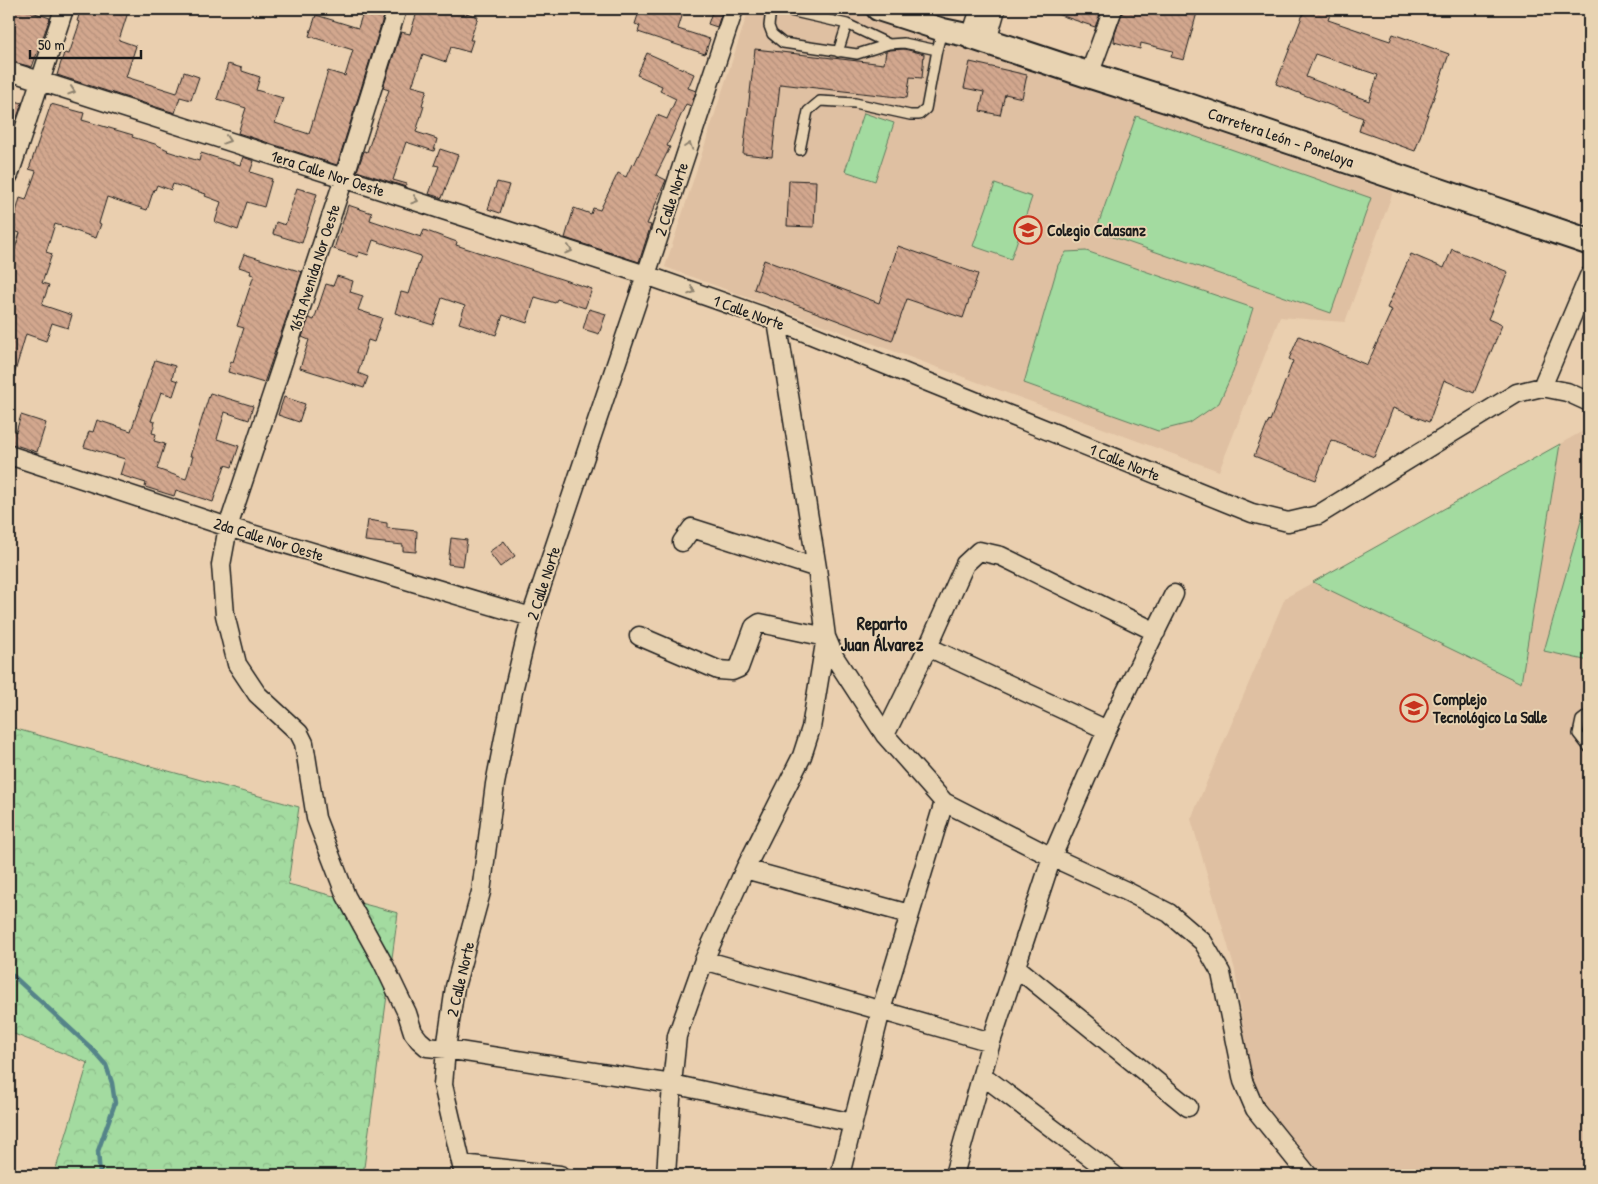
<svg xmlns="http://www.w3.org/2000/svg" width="1598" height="1184" viewBox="0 0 1598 1184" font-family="'Patrick Hand',sans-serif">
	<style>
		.built { fill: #dfc0a2 }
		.forest { fill: url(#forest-crowns); stroke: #607c5e }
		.garden { fill: #a3dba0; stroke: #607c5e }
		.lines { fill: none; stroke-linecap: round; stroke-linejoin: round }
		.stream { stroke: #548489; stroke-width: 4.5 }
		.building { fill: url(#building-back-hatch); stroke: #1c1c1c; fill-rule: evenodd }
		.service-casing { stroke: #1c1c1c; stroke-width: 12 }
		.minor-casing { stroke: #1c1c1c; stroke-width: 21 }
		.tertiary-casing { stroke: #1c1c1c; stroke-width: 26 }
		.secondary-casing { stroke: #1c1c1c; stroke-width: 29 }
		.service { stroke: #e8d3b2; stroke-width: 9 }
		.minor { stroke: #e8d3b2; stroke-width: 18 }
		.tertiary { stroke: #e8d3b2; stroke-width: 22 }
		.secondary { stroke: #e8d3b2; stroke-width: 25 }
		.oneway { stroke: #8c816e }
		.labels { text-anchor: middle; stroke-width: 4; stroke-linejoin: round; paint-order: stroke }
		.street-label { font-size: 16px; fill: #1c1c1c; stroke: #e8d3b2 }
		.poi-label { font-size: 16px; font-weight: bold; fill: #1c1c1c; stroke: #e8d3b2; text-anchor: start }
		.neighbourhood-label { font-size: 18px; font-weight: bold; fill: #1c1c1c; stroke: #e8d3b2 }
	</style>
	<defs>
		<pattern id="forest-crowns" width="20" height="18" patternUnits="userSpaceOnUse" patternTransform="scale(1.25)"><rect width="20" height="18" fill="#a3dba0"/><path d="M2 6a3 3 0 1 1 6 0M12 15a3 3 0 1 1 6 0" fill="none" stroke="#8cbb89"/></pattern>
		<pattern id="building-back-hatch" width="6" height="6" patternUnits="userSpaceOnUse" patternTransform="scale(1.25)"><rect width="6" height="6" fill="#d2a78e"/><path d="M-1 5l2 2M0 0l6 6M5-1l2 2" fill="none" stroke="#b48f7a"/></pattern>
	</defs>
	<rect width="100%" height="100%" fill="#eacfaf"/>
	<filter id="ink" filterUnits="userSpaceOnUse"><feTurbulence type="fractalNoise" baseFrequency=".02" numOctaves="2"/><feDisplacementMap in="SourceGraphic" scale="10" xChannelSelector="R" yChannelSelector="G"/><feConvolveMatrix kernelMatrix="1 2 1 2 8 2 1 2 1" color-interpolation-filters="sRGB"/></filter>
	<g filter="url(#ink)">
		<!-- built -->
		<path class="built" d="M 749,9 L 859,9 L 1393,192 L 1345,322 L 1280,317 L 1219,471 L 665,267 Z
			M 1583,431 L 1589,433 L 1589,1175 L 1323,1175 L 1279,1126 L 1257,1091 L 1247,1057 L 1235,970 L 1191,819 L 1285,598 Z"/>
		<!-- forest -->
		<path class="forest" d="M 9,727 L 299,807 L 288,884 L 398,913 L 363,1175 L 54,1175 L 88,1063 L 9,1032 Z"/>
		<!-- garden -->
		<path class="garden" d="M 864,113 L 894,123 L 875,181 L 845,171 Z
			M 1136,116 L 1371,198 L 1331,313 L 1096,231 Z
			M 995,184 L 1032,197 L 1011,259 L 973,246 Z
			M 1086,251 L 1253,308 L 1233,372 L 1219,403 L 1190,423 L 1158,431 L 1024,383 L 1058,265 L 1066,252 Z
			M 1560,444 L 1521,683 L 1313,582 Z
			M 1589,493 L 1589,661 L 1544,651 Z"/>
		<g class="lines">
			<!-- stream -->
			<path class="stream" d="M 9,972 L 90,1047 L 106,1065 L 112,1083 L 115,1103 L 98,1151 L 100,1175"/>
		</g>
		<!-- building -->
		<path class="building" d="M 12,9 L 23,9 L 50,18 L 32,67 L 9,61 L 9,18 Z
			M 81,9 L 129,9 L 119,40 L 136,46 L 126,77 L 177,93 L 184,72 L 199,77 L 191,100 L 180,97 L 175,113 L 57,75 L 64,53 L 69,54 L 80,22 L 77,21 Z
			M 364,9 L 386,9 L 337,165 L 238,133 L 246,108 L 217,99 L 228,64 L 242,68 L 242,71 L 260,77 L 256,90 L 283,98 L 275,123 L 309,134 L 328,71 L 345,76 L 353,50 L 309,36 L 316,15 L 358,28 Z
			M 418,9 L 454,9 L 478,17 L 470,40 L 473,40 L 469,52 L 451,47 L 446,62 L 423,54 L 412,86 L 427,90 L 422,105 L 424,106 L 416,132 L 437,139 L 434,151 L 406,142 L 393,180 L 407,184 L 406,187 L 357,171 L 364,151 L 367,152 L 389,90 L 383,88 L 401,32 L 410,34 Z
			M 640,9 L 669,9 L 683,13 L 678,29 L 710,39 L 705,54 L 638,32 L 640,26 L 635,24 Z
			M 713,9 L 723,9 L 717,27 L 708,24 Z
			M 1048,9 L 1102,9 L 1095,27 L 1048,11 Z
			M 1123,9 L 1198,9 L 1184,60 L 1171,57 L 1173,51 L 1141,43 L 1140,49 L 1114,42 L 1115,34 Z
			M 1305,9 L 1332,9 L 1328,20 L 1390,41 L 1393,34 L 1449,54 L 1415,151 L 1359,131 L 1363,118 L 1276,84 ZM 1315,54 L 1378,75 L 1369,101 L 1306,77 Z
			M 755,49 L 884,64 L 886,51 L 890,50 L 904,49 L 924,54 L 922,78 L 910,77 L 907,98 L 780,84 L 772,157 L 743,154 Z
			M 647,53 L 694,74 L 688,88 L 696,91 L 691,106 L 686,104 L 667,146 L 670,147 L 656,175 L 666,180 L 647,224 L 651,225 L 639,262 L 565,238 L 574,208 L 591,214 L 593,208 L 600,210 L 618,173 L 626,177 L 632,164 L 634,165 L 657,115 L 667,119 L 676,99 L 660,91 L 662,86 L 637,75 Z
			M 970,62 L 1027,75 L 1022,98 L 1005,94 L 1000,115 L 980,111 L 984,92 L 964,88 Z
			M 9,99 L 22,103 L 9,141 Z
			M 51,104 L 84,113 L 82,120 L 133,135 L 132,137 L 155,144 L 168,150 L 167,151 L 199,161 L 201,153 L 240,165 L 243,157 L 254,161 L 250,172 L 272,179 L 264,207 L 247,202 L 238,230 L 215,222 L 221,202 L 205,196 L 206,194 L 173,184 L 171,190 L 157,185 L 155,190 L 154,189 L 147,210 L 107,197 L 99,223 L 101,224 L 96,238 L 55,224 L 46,252 L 52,254 L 42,283 L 49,285 L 42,305 L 72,315 L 68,328 L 52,323 L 46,341 L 26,334 L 12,382 L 9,382 L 9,253 L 13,255 L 20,233 L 11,230 L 20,198 L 26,200 L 36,171 L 29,169 Z
			M 440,149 L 458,155 L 442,198 L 429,194 L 439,166 L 434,165 Z
			M 789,180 L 816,181 L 814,227 L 787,226 Z
			M 497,182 L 509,185 L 500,213 L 488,209 Z
			M 297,188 L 317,194 L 302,243 L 273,234 L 276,222 L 285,225 Z
			M 348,205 L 372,213 L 370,220 L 421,237 L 424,230 L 457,242 L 456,245 L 592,289 L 585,308 L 557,299 L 555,303 L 535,297 L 527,323 L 503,315 L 496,335 L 459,323 L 465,306 L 442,298 L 433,325 L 395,313 L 401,292 L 409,294 L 421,256 L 373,240 L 368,255 L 359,252 L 358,257 L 334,249 Z
			M 898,246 L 978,274 L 963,318 L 907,299 L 892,341 L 754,289 L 764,260 L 879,303 Z
			M 1452,249 L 1508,272 L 1488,319 L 1502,325 L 1474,393 L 1444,380 L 1429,422 L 1393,408 L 1374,457 L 1331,440 L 1316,480 L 1254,456 L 1269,420 L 1270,421 L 1293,361 L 1289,359 L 1299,336 L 1367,365 L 1392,310 L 1387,308 L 1411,254 L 1444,268 Z
			M 244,254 L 302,272 L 264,383 L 228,372 L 231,361 L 233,362 L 244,328 L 237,326 L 254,275 L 250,274 L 251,271 L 239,267 Z
			M 337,276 L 353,281 L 350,292 L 363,296 L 358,310 L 382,318 L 374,342 L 368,340 L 358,373 L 368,377 L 364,388 L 300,368 L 309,340 L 302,337 L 309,318 L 314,320 L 326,284 L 333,286 Z
			M 589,309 L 606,314 L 599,334 L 583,329 Z
			M 155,360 L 175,366 L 172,379 L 178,381 L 173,396 L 161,392 L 151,421 L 155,422 L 152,433 L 156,434 L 154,441 L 165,444 L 157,469 L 186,479 L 193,456 L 190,456 L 210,393 L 253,406 L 249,420 L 225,412 L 217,439 L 239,446 L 232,467 L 225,465 L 213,502 L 176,490 L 174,496 L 145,487 L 146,483 L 120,475 L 125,459 L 84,447 L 89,431 L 93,432 L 97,420 L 131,431 Z
			M 284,397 L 305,404 L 299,422 L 278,415 Z
			M 21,415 L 46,423 L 37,452 L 9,443 L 9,429 L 16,432 Z
			M 368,520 L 387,523 L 387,528 L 417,531 L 416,552 L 403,551 L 403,545 L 365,541 Z
			M 451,538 L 467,540 L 463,566 L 448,564 Z
			M 504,541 L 515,556 L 500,567 L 489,552 Z"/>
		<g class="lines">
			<!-- service casing -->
			<g class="service-casing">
				<path id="service" d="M 771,9 L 769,26 L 772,34 L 783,43 L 857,54 L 889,44 L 904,43 L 937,50
					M 781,9 L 847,24 L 889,44
					M 838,52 L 847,24
					M 800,150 L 808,111 L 820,101 L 855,103 L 910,115 L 919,115 L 926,109 L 937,50 L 942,31
					M 1589,714 L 1581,720 L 1578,734 L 1589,748"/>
			</g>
			<!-- minor casing -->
			<g class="minor-casing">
				<path id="minor" d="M 397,9 L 344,178 L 228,527 L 221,565 L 225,615 L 237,664 L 257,694 L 299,733 L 304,743 L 316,818 L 346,896 L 383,963 L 407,1013 L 413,1032 L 419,1040 L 427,1047 L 446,1049 L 672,1084 L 853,1123
					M 971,36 L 980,9
					M 987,41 L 996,9
					M 9,71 L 646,275 L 777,321 L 1252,513 L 1288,522 L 1318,515 L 1517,393 L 1542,387 L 1567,392 L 1589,402
					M 1089,75 L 1113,9
					M 9,175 L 64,9
					M 777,321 L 817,568 L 826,637 L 835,658 L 885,735 L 944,802 L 1052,857 L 1126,891 L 1169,913 L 1203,942 L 1221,973 L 1243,1081 L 1255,1109 L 1308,1175
					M 1542,387 L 1589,276
					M 9,455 L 228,527 L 531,617
					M 682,542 L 692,528 L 817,568
					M 639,636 L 718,670 L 732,671 L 739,668 L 754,627 L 760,623 L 826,637 L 811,728 L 802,756 L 745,869 L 704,960 L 677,1036 L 672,1084 L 666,1175
					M 928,647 L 1107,730
					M 885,735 L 928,647 L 965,564 L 979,551 L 1001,556 L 1156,632
					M 745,869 L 909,914
					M 704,960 L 991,1042
					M 1016,967 L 1188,1107
					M 982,1075 L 1114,1175
					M 462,1164 L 560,1175
					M 464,1175 L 443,1085 L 446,1049 L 455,987 L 481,892 L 495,784 L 514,687 L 531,617 L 646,275 L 734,9
					M 840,1175 L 881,1010 L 944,802
					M 954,1175 L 991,1042 L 1052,857 L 1107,730 L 1174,594"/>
			</g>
			<!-- tertiary casing -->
			<g class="tertiary-casing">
				<path id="tertiary" d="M 878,9 L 943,30 L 971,36"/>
			</g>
			<!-- secondary casing -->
			<g class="secondary-casing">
				<path id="secondary" d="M 971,36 L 1089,75 L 1190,107 L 1589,242"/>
			</g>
			<!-- service -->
			<use href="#service" class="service"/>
			<!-- minor -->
			<use href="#minor" class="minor"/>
			<!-- tertiary -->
			<use href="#tertiary" class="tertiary"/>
			<!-- secondary -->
			<use href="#secondary" class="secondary"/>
		</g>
		<!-- one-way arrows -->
		<defs><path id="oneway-chevron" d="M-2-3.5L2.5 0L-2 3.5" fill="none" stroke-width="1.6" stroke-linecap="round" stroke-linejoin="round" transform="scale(1.25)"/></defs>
		<g class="oneway">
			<use href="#oneway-chevron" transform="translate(72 91) rotate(18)"/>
			<use href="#oneway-chevron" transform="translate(227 140) rotate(18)"/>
			<use href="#oneway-chevron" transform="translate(689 146) rotate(-72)"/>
			<use href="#oneway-chevron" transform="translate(415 200) rotate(18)"/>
			<use href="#oneway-chevron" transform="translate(569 250) rotate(18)"/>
			<use href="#oneway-chevron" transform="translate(692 291) rotate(19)"/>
		</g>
	</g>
	<!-- icons -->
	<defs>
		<g id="school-ring" transform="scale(1.4375)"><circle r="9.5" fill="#e8d3b2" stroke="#c8321e" stroke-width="1.5"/><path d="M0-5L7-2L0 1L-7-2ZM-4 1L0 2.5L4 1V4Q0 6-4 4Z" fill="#c8321e"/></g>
		<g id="university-ring" transform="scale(1.4375)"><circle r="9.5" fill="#e8d3b2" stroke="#c8321e" stroke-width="1.5"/><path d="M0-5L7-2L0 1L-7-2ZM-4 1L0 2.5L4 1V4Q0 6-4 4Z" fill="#c8321e"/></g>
	</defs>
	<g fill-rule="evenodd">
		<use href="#school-ring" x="1028" y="230"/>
		<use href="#university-ring" x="1414" y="708"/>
	</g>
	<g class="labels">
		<!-- street labels -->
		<g class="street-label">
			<text transform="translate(1281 137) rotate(19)" y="6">Carretera León - Poneloya</text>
			<text transform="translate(328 173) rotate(18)" y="6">1era Calle Nor Oeste</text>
			<text transform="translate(671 199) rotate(-72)" y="6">2 Calle Norte</text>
			<text transform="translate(314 268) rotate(-72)" y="6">16ta Avenida Nor Oeste</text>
			<text transform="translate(749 312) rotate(20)" y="6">1 Calle Norte</text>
			<text transform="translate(1125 462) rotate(22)" y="6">1 Calle Norte</text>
			<text transform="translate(269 539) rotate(17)" y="6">2da Calle Nor Oeste</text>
			<text transform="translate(543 583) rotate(-72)" y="6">2 Calle Norte</text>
			<text transform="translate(460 979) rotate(-77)" y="6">2 Calle Norte</text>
		</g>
		<!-- poi labels -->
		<g class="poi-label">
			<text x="1047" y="236">Colegio Calasanz</text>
			<text x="1433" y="705">Complejo<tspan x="1433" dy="18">Tecnológico La Salle</tspan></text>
		</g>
		<!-- neighbourhood labels -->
		<g class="neighbourhood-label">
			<text x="882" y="630">Reparto<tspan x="882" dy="21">Juan Álvarez</tspan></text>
		</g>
	</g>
	<!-- margin -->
	<rect width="1598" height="1184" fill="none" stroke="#e8d3b2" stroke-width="30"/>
	<rect x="15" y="15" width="1568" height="1154" fill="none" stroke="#1c1c1c" stroke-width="2" filter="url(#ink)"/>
	<!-- scale -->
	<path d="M30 50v8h111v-8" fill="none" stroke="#1c1c1c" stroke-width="2.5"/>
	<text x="38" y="50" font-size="15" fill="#1c1c1c" stroke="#e8d3b2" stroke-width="4" paint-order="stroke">50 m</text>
</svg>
